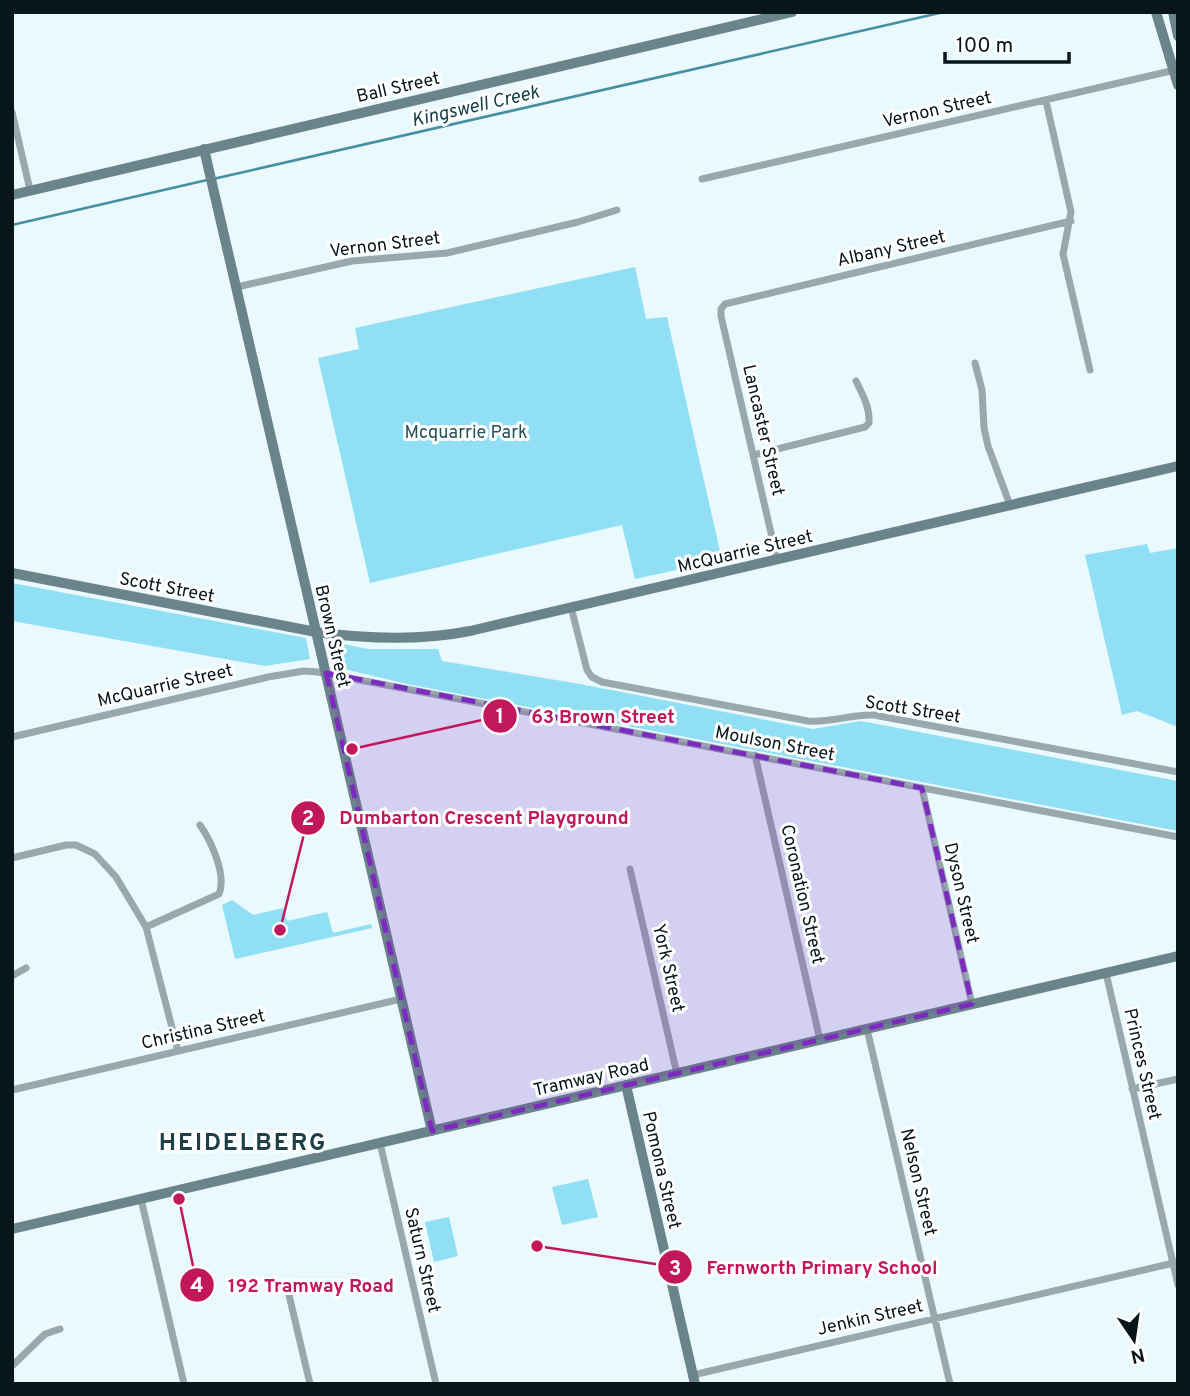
<svg xmlns="http://www.w3.org/2000/svg" width="1190" height="1396" viewBox="0 0 1190 1396" font-family="Overpass,sans-serif">
	<style>
		.green { fill: #90dff4 }
		.lines { fill: none; stroke-linecap: round; stroke-linejoin: round }
		.stream { stroke: #468ea1; stroke-width: 2.5 }
		.street { stroke: #98a8ad; stroke-width: 7 }
		.secondary { stroke: #6b838a; stroke-width: 10 }
		.marked { fill: #7b2cbf; fill-opacity: 0.2; stroke: #7b2cbf; stroke-width: 5; stroke-dasharray: 14 9; stroke-linejoin: round }
		.labels { text-anchor: middle; stroke-width: 6; stroke-linejoin: round; paint-order: stroke }
		.street-label { font-size: 18px; fill: #07161a; stroke: #fff }
		.park-label { font-size: 18px; fill: #25505c; stroke: #fff }
		.water-label { font-size: 19px; font-style: italic; fill: #14404b; stroke: #fff }
		.district-label { font-size: 24px; font-weight: bold; letter-spacing: 2px; fill: #1c4049; stroke: #fff }
		.leader { fill: none; stroke: #c2185b; stroke-width: 2.5 }
		.callout-dot { fill: #c2185b; stroke: #fff; stroke-width: 2.5 }
		.mark-label { font-size: 21px; text-anchor: middle; font-weight: bold; fill: #fff }
		.callout-label { font-size: 19px; text-anchor: middle; font-weight: bold; fill: #c2185b; stroke: #fff; stroke-width: 6; stroke-linejoin: round; paint-order: stroke }
	</style>
	<rect width="100%" height="100%" fill="#e9f9fe"/>
	<!-- green -->
	<path class="green" d="M 635,267 L 646,319 L 667,317 L 722,560 L 635,579 L 622,525 L 370,583 L 318,358 L 359,349 L 355,328 Z
		M 1147,544 L 1150,553 L 1178,548 L 1178,727 L 1137,711 L 1122,715 L 1085,555 Z
		M 12,583 L 306,638 L 310,659 L 265,666 L 12,621 Z
		M 338,643 L 368,649 L 438,649 L 442,661 L 580,684 L 813,729 L 861,721 L 1178,781 L 1178,831 L 407,684 L 344,669 Z
		M 232,900 L 253,915 L 283,908 L 287,921 L 327,912 L 333,933 L 371,924 L 372,928 L 235,959 L 222,905 Z
		M 588,1179 L 598,1217 L 562,1225 L 552,1187 Z
		M 449,1217 L 458,1256 L 434,1262 L 425,1222 Z"/>
	<g class="lines">
		<!-- stream -->
		<path class="stream" d="M 213,179 L 944,12
			M 12,225 L 207,180"/>
		<!-- street -->
		<path class="street" d="M 1046,101 L 1071,212 L 1063,254 L 1090,370
			M 12,112 L 30,190
			M 702,179 L 1175,70
			M 237,287 L 352,261 L 447,253 L 578,222 L 617,210
			M 975,363 L 982,390 L 984,428 L 988,446 L 1010,505
			M 754,455 L 865,427 L 869,423 C 870,408 863,395 856,381
			M 777,559 L 721,316 L 721,309 L 725,304 L 1071,221
			M 571,607 L 587,670 L 592,677 L 602,682 L 808,721 C 830,723 852,714 874,715 L 1178,772
			M 12,737 L 268,677 L 304,671 L 318,672 L 1178,837
			M 755,755 L 820,1040
			M 922,788 L 972,1004
			M 12,858 L 66,845 L 76,845 L 95,854 L 116,877 L 146,927 L 178,1051
			M 630,869 L 677,1074
			M 146,927 L 219,894 C 227,875 211,841 200,825
			M 1106,973 L 1178,1285
			M 12,976 L 26,968
			M 867,1029 L 950,1384
			M 1132,1089 L 1178,1079
			M 12,1090 L 401,999
			M 380,1143 L 436,1384
			M 141,1199 L 184,1384
			M 289,1295 L 310,1384
			M 12,1366 L 45,1334 L 60,1329
			M 693,1375 L 1178,1262"/>
		<!-- secondary -->
		<path class="secondary" d="M 1156,12 L 1178,85
			M 1173,12 L 1178,36
			M 204,149 L 432,1131
			M 12,195 L 792,12
			M 12,573 L 316,632 C 367,639 419,641 470,631 L 1178,466
			M 626,1085 L 695,1384
			M 12,1229 L 1178,956"/>
	</g>
	<!-- marked area -->
	<path class="marked" d="M 326,673 L 922,788 L 972,1004 L 432,1131 Z"/>
	<g class="labels">
		<!-- street labels -->
		<g class="street-label">
			<text transform="translate(398 87) rotate(-13)" y="6">Ball Street</text>
			<text transform="translate(937 109) rotate(-13)" y="6">Vernon Street</text>
			<text transform="translate(385 244) rotate(-7)" y="6">Vernon Street</text>
			<text transform="translate(891 248) rotate(-13)" y="6">Albany Street</text>
			<text transform="translate(764 430) rotate(77)" y="6">Lancaster Street</text>
			<text transform="translate(745 551) rotate(-13)" y="6">McQuarrie Street</text>
			<text transform="translate(167 587) rotate(11)" y="6">Scott Street</text>
			<text transform="translate(333 636) rotate(77)" y="6">Brown Street</text>
			<text transform="translate(165 685) rotate(-13)" y="6">McQuarrie Street</text>
			<text transform="translate(913 709) rotate(9)" y="6">Scott Street</text>
			<text transform="translate(775 743) rotate(11)" y="6">Moulson Street</text>
			<text transform="translate(962 893) rotate(77)" y="6">Dyson Street</text>
			<text transform="translate(803 894) rotate(77)" y="6">Coronation Street</text>
			<text transform="translate(669 968) rotate(77)" y="6">York Street</text>
			<text transform="translate(203 1029) rotate(-13)" y="6">Christina Street</text>
			<text transform="translate(1143 1064) rotate(77)" y="6">Princes Street</text>
			<text transform="translate(591 1077) rotate(-13)" y="6">Tramway Road</text>
			<text transform="translate(662 1170) rotate(77)" y="6">Pomona Street</text>
			<text transform="translate(919 1182) rotate(77)" y="6">Nelson Street</text>
			<text transform="translate(423 1260) rotate(77)" y="6">Saturn Street</text>
			<text transform="translate(870 1317) rotate(-13)" y="6">Jenkin Street</text>
		</g>
		<!-- park labels -->
		<g class="park-label">
			<text x="466" y="438">Mcquarrie Park</text>
		</g>
		<!-- water labels -->
		<g class="water-label">
			<text transform="translate(475 105) rotate(-13)" y="7">Kingswell Creek</text>
		</g>
		<!-- district labels -->
		<g class="district-label">
			<text x="243" y="1150">HEIDELBERG</text>
		</g>
	</g>
	<!-- callouts -->
	<path class="leader" d="M352 749L500 716M280 930L308 818M537 1246L675 1267M179 1199L197 1285"/>
	<g class="callout-dot">
		<circle cx="352" cy="749" r="7"/>
		<circle cx="280" cy="930" r="7"/>
		<circle cx="537" cy="1246" r="7"/>
		<circle cx="179" cy="1199" r="7"/>
		<circle cx="500" cy="716" r="18"/>
		<circle cx="308" cy="818" r="18"/>
		<circle cx="675" cy="1267" r="18"/>
		<circle cx="197" cy="1285" r="18"/>
	</g>
	<g class="mark-label">
		<text x="500" y="723">1</text>
		<text x="308" y="825">2</text>
		<text x="675" y="1275">3</text>
		<text x="197" y="1292">4</text>
	</g>
	<g class="callout-label">
		<text x="603" y="723">63 Brown Street</text>
		<text x="484" y="824">Dumbarton Crescent Playground</text>
		<text x="822" y="1274">Fernworth Primary School</text>
		<text x="311" y="1292">192 Tramway Road</text>
	</g>
	<!-- border -->
	<rect width="1190" height="1396" fill="none" stroke="#07161a" stroke-width="28"/>
	<!-- north arrow -->
	<g transform="translate(1134 1340) rotate(167)" stroke="#ffffff" stroke-width="5" paint-order="stroke">
	<path d="M0-5L12 26L0 18L-12 26Z" fill="#07161a"/>
	<text y="-10" font-size="19" font-weight="bold" text-anchor="middle" fill="#07161a">N</text>
	</g>
	<!-- scale -->
	<path d="M945 52v10h124v-10" fill="none" stroke="#07161a" stroke-width="3.5"/>
	<text x="956" y="52" font-size="21" fill="#07161a" stroke="#ffffff" stroke-width="5" paint-order="stroke">100 m</text>
</svg>
